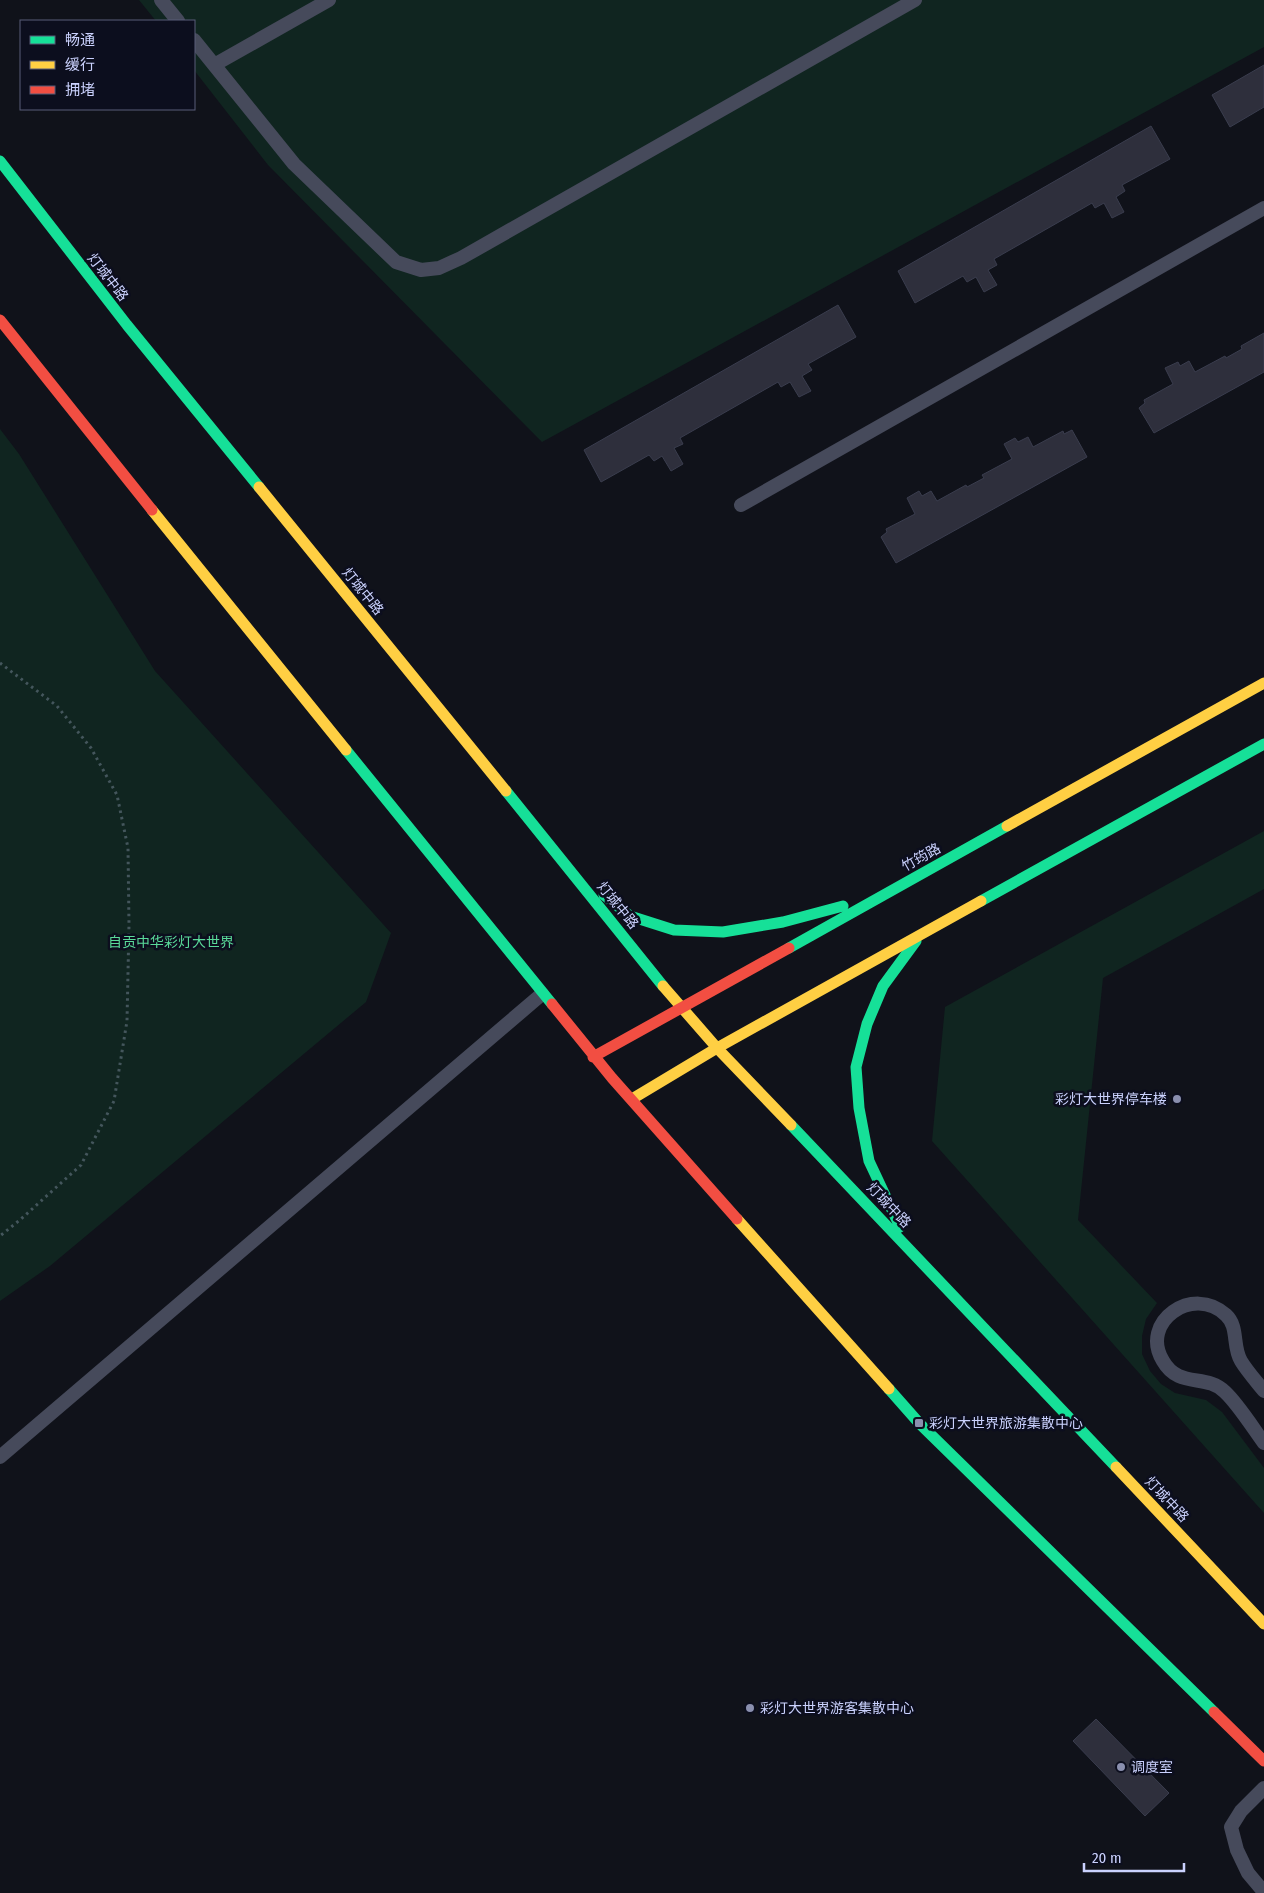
<svg xmlns="http://www.w3.org/2000/svg" width="1264" height="1893" viewBox="0 0 1264 1893" font-family="'Fira Sans Condensed','Noto Sans SC',sans-serif">
	<style>
		.green { fill: #102520 }
		.building { fill: #2e2f3c; stroke: #3a3d4e }
		.lines { fill: none; stroke-linecap: round; stroke-linejoin: round }
		.path { stroke: #44565c; stroke-width: 3; stroke-dasharray: 2.5 4; stroke-linecap: butt }
		.lane { stroke: #464a5b; stroke-width: 14 }
		.fast { stroke: #16e098; stroke-width: 11 }
		.slow { stroke: #ffcf43; stroke-width: 11 }
		.jam { stroke: #f24e42; stroke-width: 11 }
		.poi-dot { fill: #8a8fae; stroke: #0c0e1e; stroke-width: 2 }
		.labels { text-anchor: middle; stroke-width: 5; stroke-linejoin: round; paint-order: stroke }
		.street-label { font-size: 14px; fill: #cbd2fe; stroke: #0c0e1e }
		.park-label { font-size: 14px; fill: #5adb9a; stroke: #0c0e1e }
		.poi-label { font-size: 14px; fill: #cbd2fe; stroke: #0c0e1e; text-anchor: start }
	</style>
	<rect width="100%" height="100%" fill="#10121a"/>
	<!-- green -->
	<path class="green" d="M 139,0 L 1264,0 L 1264,47 L 542,442 L 268,165 L 194,70 L 194,21 L 156,21 Z
		M 0,429 L 19,454 L 155,671 L 391,933 L 366,1002 L 50,1266 L 0,1301 Z
		M 1264,831 L 1264,889 L 1103,978 L 1078,1220 L 1157,1303 L 1146,1319 L 1142,1336 L 1142,1354 L 1150,1371 L 1161,1384 L 1175,1393 L 1206,1400 L 1222,1412 L 1264,1468 L 1264,1513 L 932,1141 L 945,1007 Z"/>
	<!-- building -->
	<path class="building" d="M 1264,65 L 1264,107 L 1230,127 L 1212,95 Z
		M 1151,126 L 1170,159 L 1122,185 L 1125,191 L 1116,197 L 1124,212 L 1112,218 L 1104,203 L 1095,208 L 1092,203 L 994,259 L 997,265 L 988,270 L 997,285 L 984,292 L 976,277 L 967,282 L 963,276 L 915,303 L 898,271 Z
		M 838,305 L 856,337 L 808,364 L 812,370 L 802,376 L 811,391 L 799,397 L 790,382 L 781,387 L 778,382 L 680,438 L 683,444 L 674,448 L 683,464 L 671,471 L 662,456 L 654,461 L 649,455 L 601,482 L 584,450 Z
		M 1264,333 L 1264,372 L 1154,433 L 1139,408 L 1145,403 L 1144,400 L 1173,384 L 1165,368 L 1178,362 L 1180,366 L 1189,361 L 1195,372 L 1225,356 L 1226,358 L 1242,349 L 1241,346 Z
		M 1072,430 L 1087,457 L 896,563 L 881,537 L 887,532 L 886,529 L 915,514 L 907,498 L 919,491 L 922,496 L 931,491 L 937,501 L 966,485 L 967,487 L 984,478 L 982,475 L 1012,459 L 1004,444 L 1015,438 L 1018,442 L 1028,437 L 1033,447 L 1063,431 L 1064,434 Z
		M 1096,1719 L 1169,1793 L 1145,1816 L 1073,1741 Z"/>
	<g class="lines">
		<!-- path -->
		<path class="path" d="M 0,663 L 57,706 L 91,748 L 117,795 L 128,848 L 129,925 L 127,1021 L 114,1101 L 81,1165 L 21,1219 L 0,1236"/>
		<!-- lane -->
		<path class="lane" d="M 161,0 L 178,21
			M 194,40 L 294,164 L 396,262 L 421,270 L 439,268 L 461,258 L 915,0
			M 214,65 L 329,0
			M 741,505 L 1264,208
			M 1264,1391 C 1256,1381 1247,1371 1241,1361 C 1232,1346 1239,1327 1226,1315 C 1193,1284 1139,1322 1163,1361 C 1179,1389 1206,1373 1225,1392 C 1238,1404 1253,1428 1264,1443
			M 0,1457 L 542,994
			M 1264,1788 L 1241,1811 L 1231,1827 L 1237,1850 L 1248,1873 L 1264,1892"/>
		<!-- fast -->
		<path class="fast" d="M 0,161 L 127,325 L 259,487
			M 346,750 L 552,1004
			M 506,791 L 663,986
			M 604,895 L 630,916 L 674,930 L 723,932 L 783,922 L 843,906
			M 981,901 L 1264,744
			M 789,948 L 1007,826
			M 791,1125 L 1116,1467
			M 900,1227 L 869,1161 L 859,1108 L 856,1067 L 867,1024 L 883,986 L 916,941
			M 889,1389 L 919,1423 L 1214,1712"/>
		<!-- slow -->
		<path class="slow" d="M 259,487 L 506,791
			M 152,510 L 346,750
			M 1007,826 L 1264,683
			M 663,986 L 717,1048 L 791,1125
			M 632,1099 L 717,1048 L 981,901
			M 737,1219 L 889,1389
			M 1116,1467 L 1264,1624"/>
		<!-- jam -->
		<path class="jam" d="M 0,320 L 152,510
			M 552,1004 L 612,1078 L 737,1219
			M 593,1057 L 789,948
			M 1214,1712 L 1264,1761"/>
	</g>
	<!-- markers -->
	<g class="poi-dot">
		<circle cx="1177" cy="1099" r="5"/>
		<rect x="914" y="1418" width="10" height="10" rx="2.5"/>
		<circle cx="750" cy="1708" r="5"/>
		<circle cx="1121" cy="1767" r="5"/>
	</g>
	<g class="labels">
		<!-- street labels -->
		<g class="street-label">
			<text transform="translate(108 277) rotate(52)" y="5">灯城中路</text>
			<text transform="translate(363 591) rotate(51)" y="5">灯城中路</text>
			<text transform="translate(921 857) rotate(-29)" y="5">竹筠路</text>
			<text transform="translate(618 905) rotate(51)" y="5">灯城中路</text>
			<text transform="translate(889 1205) rotate(46)" y="5">灯城中路</text>
			<text transform="translate(1167 1499) rotate(47)" y="5">灯城中路</text>
		</g>
		<!-- park labels -->
		<g class="park-label">
			<text x="171" y="947">自贡中华彩灯大世界</text>
		</g>
		<!-- poi labels -->
		<g class="poi-label">
			<text x="1167" y="1104" text-anchor="end">彩灯大世界停车楼</text>
			<text x="929" y="1428">彩灯大世界旅游集散中心</text>
			<text x="760" y="1713">彩灯大世界游客集散中心</text>
			<text x="1131" y="1772">调度室</text>
		</g>
	</g>
	<!-- legend -->
	<rect x="20" y="20" width="175" height="90" fill="#0c0e1e" stroke="#585c78"/>
	<rect x="30" y="36" width="25" height="8" fill="#16e098" stroke="#585c78"/>
	<text x="65" y="45" font-size="15" fill="#cbd2fe">畅通</text>
	<rect x="30" y="61" width="25" height="8" fill="#ffcf43" stroke="#585c78"/>
	<text x="65" y="70" font-size="15" fill="#cbd2fe">缓行</text>
	<rect x="30" y="86" width="25" height="8" fill="#f24e42" stroke="#585c78"/>
	<text x="65" y="95" font-size="15" fill="#cbd2fe">拥堵</text>
	<!-- scale -->
	<path d="M1084 1863v8h100v-8" fill="none" stroke="#cbd2fe" stroke-width="2.5"/>
	<text x="1092" y="1863" font-size="15" fill="#cbd2fe" stroke="#0c0e1e" stroke-width="4" paint-order="stroke">20 m</text>
</svg>
